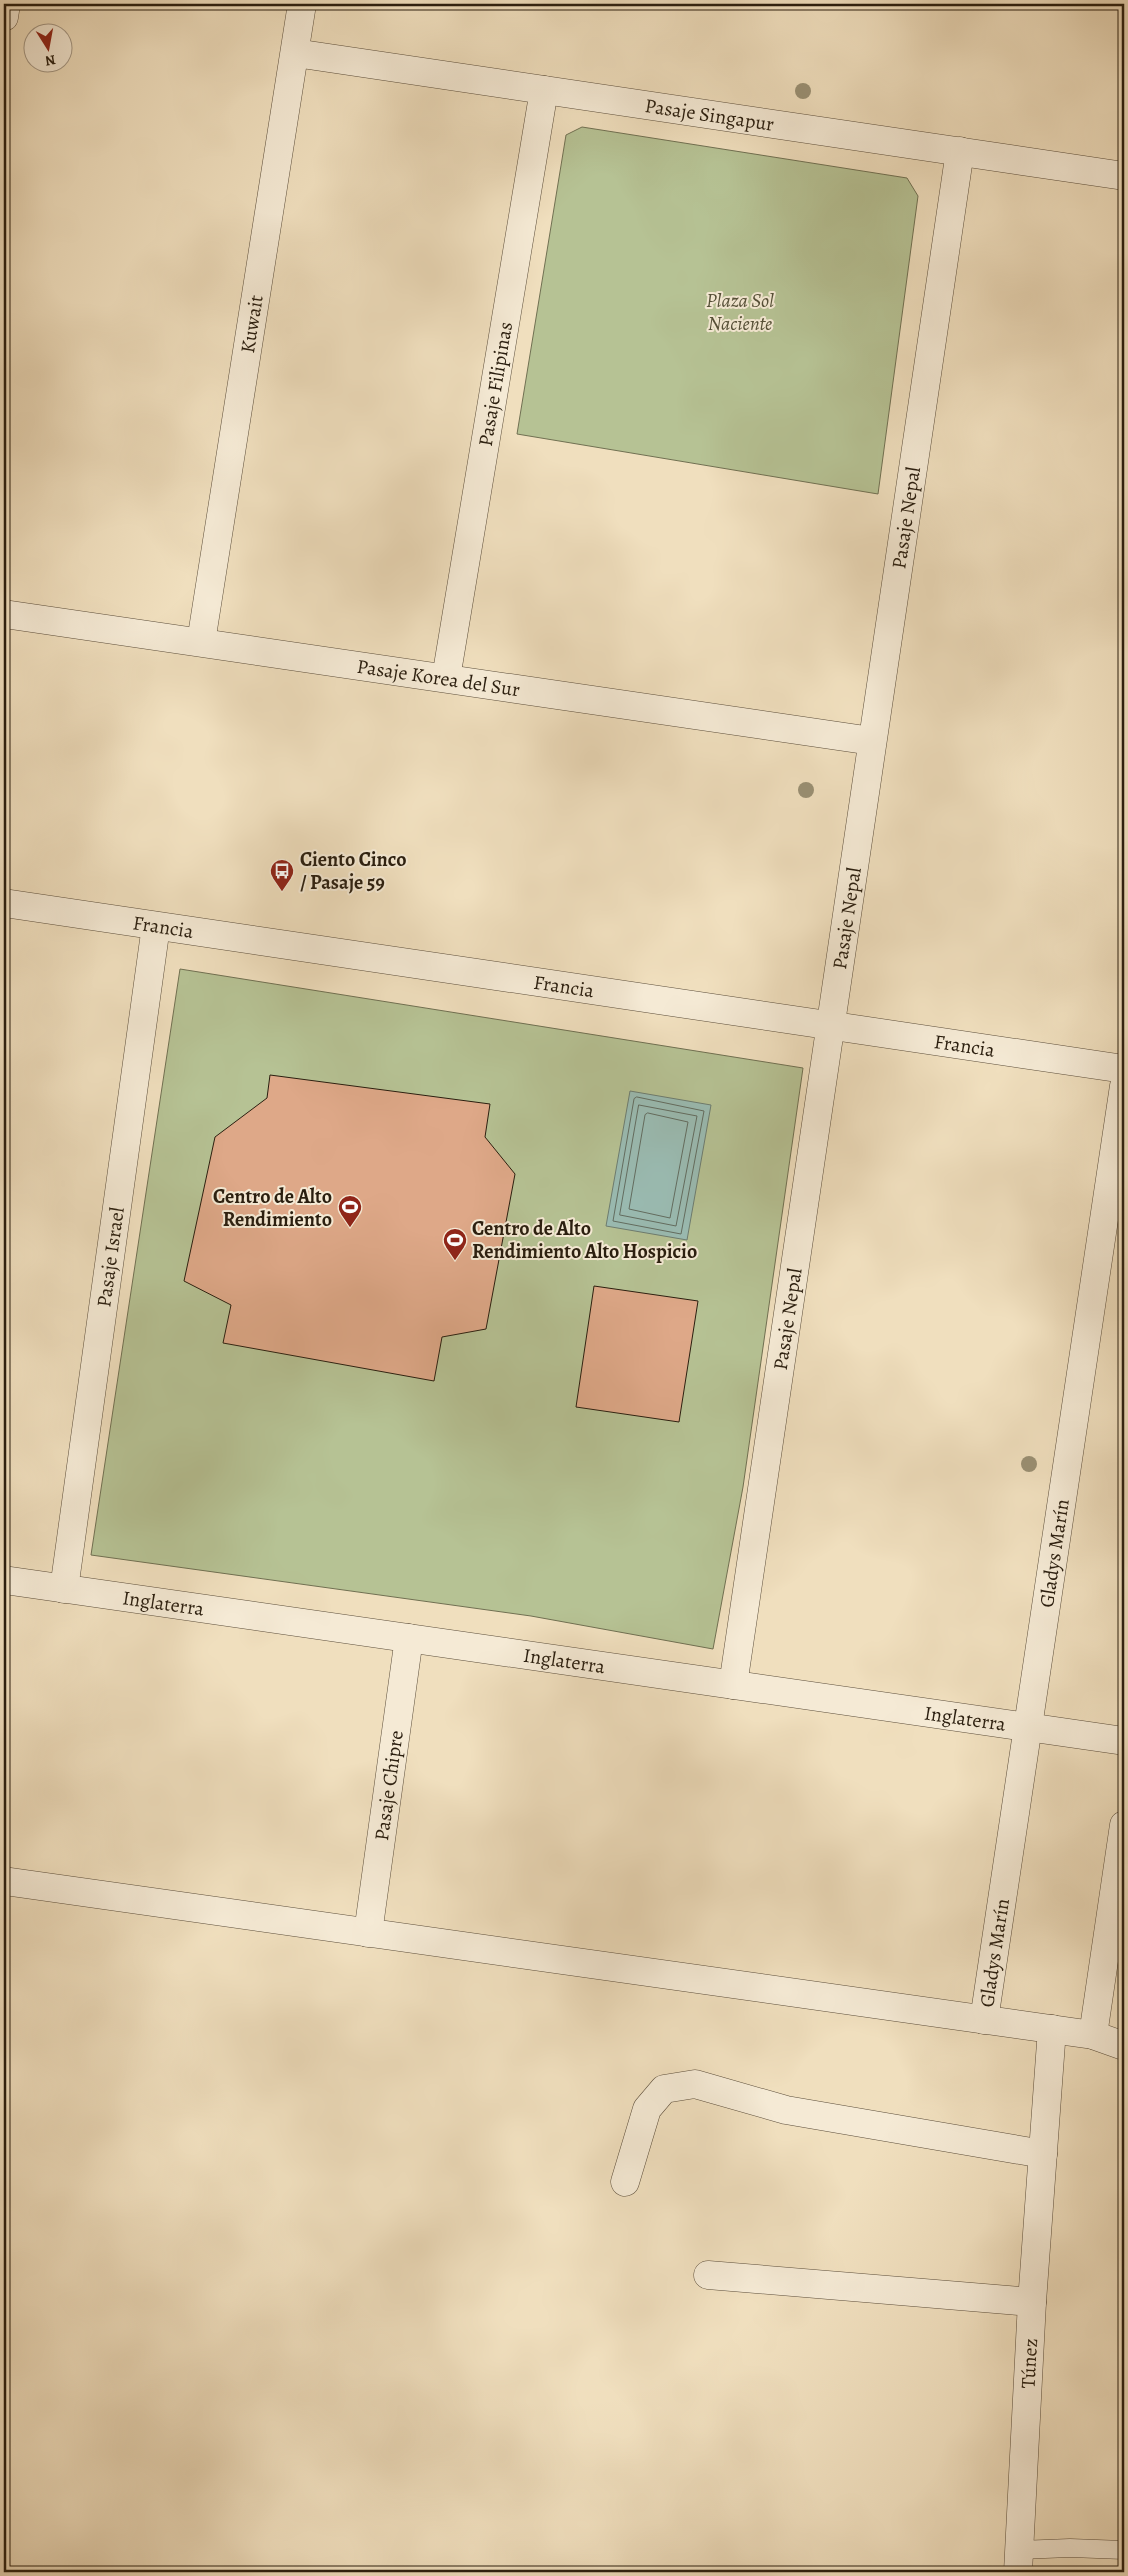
<svg xmlns="http://www.w3.org/2000/svg" width="1128" height="2576" viewBox="0 0 1128 2576" font-family="Alegreya,serif">
	<style>
		.green { fill: #b6c294; stroke: #707052 }
		.water { fill: #9abcb3; stroke: #6d7d71 }
		.lines { fill: none; stroke-linecap: round; stroke-linejoin: round }
		.shore { stroke: #626d61; stroke-width: 1 }
		.building { fill: #dea888; stroke: #2a1e0f }
		.service-casing { stroke: #5c4e3b; stroke-width: 19 }
		.minor-casing { stroke: #5c4e3b; stroke-width: 29 }
		.tertiary-casing { stroke: #5c4e3b; stroke-width: 29 }
		.service { stroke: #f5ead5; stroke-width: 18 }
		.minor { stroke: #f5ead5; stroke-width: 28 }
		.tertiary { stroke: #f5ead5; stroke-width: 28 }
		.tree { fill: #9a9074 }
		.labels { text-anchor: middle; stroke-width: 4; stroke-linejoin: round; paint-order: stroke }
		.street-label { font-size: 20px; fill: #2a1e0f; stroke: #f5ead5 }
		.park-label { font-size: 20px; font-style: italic; fill: #544f37; stroke: #f5ead5 }
		.poi-label { font-size: 20px; font-weight: bold; fill: #2a1e0f; stroke: #f5ead5; text-anchor: start }
	</style>
	<rect width="100%" height="100%" fill="#f0dfbe"/>
	<filter id="stains"><feTurbulence type="fractalNoise" baseFrequency=".004" numOctaves="4"/><feColorMatrix values="0 0 0 0 .2 0 0 0 0 .09 0 0 0 0 .02 0 0 0 .5 -.17"/></filter>
	<radialGradient id="worn" r=".72"><stop offset=".6" stop-color="#630" stop-opacity="0"/><stop offset="1" stop-color="#630" stop-opacity=".3"/></radialGradient>
	<!-- green -->
	<path class="green" d="M 582,127 L 907,178 L 918,196 L 878,494 L 517,434 L 566,135 Z
		M 180,969 L 803,1068 L 743,1487 L 713,1649 L 531,1616 L 91,1555 Z"/>
	<!-- water -->
	<path class="water" d="M 630,1091 L 711,1105 L 687,1240 L 606,1226 Z"/>
	<g class="lines">
		<!-- shore -->
		<path class="shore" d="M 637,1097 L 704,1111 L 681,1234 L 613,1221 L 634,1099 Z
			M 639,1105 L 697,1116 L 676,1226 L 620,1215 Z
			M 648,1113 L 688,1122 L 670,1218 L 629,1209 L 645,1115 Z"/>
	</g>
	<!-- building -->
	<path class="building" d="M 270,1075 L 490,1104 L 485,1137 L 515,1174 L 486,1329 L 442,1337 L 434,1381 L 223,1343 L 231,1305 L 184,1281 L 215,1137 L 267,1098 Z
		M 594,1286 L 698,1301 L 679,1422 L 576,1407 Z"/>
	<g class="lines">
		<!-- service casing -->
		<g class="service-casing">
			<path id="service" d="M 1019,2550 L 1070,2548 L 1124,2550"/>
		</g>
		<!-- minor casing -->
		<g class="minor-casing">
			<g id="minor">
				<path d="M 4,17 L 6,4"/>
				<path id="s1" d="M 295,53 L 1124,176"/>
				<path id="s2" d="M 4,614 L 872,741"/>
				<path id="s3" d="M 201,642 L 302,4"/>
				<path id="s4" d="M 446,678 L 544,90"/>
				<path id="s5" d="M 4,903 L 1124,1069"/>
				<path id="s6" d="M 4,1580 L 1124,1741"/>
				<path id="s7" d="M 64,1589 L 156,926"/>
				<path id="s8" d="M 733,1685 L 960,151"/>
				<path id="s9" d="M 368,1933 L 409,1638"/>
				<path d="M 625,2182 L 647,2109 L 664,2089 L 695,2084 L 786,2110 L 1043,2154"/>
				<path d="M 708,2275 L 1032,2302"/>
				<path id="s10" d="M 1018,2572 L 1032,2302 L 1052,2029"/>
			</g>
		</g>
		<!-- tertiary casing -->
		<g class="tertiary-casing">
			<g id="tertiary">
				<path d="M 4,1881 L 1093,2035 L 1124,2046"/>
				<path id="s11" d="M 984,2020 L 1124,1086"/>
				<path d="M 1093,2035 L 1124,1825"/>
			</g>
		</g>
		<!-- service -->
		<use href="#service" class="service"/>
		<!-- minor -->
		<use href="#minor" class="minor"/>
		<!-- tertiary -->
		<use href="#tertiary" class="tertiary"/>
	</g>
	<!-- trees -->
	<g class="tree">
		<circle cx="803" cy="91" r="8"/>
		<circle cx="806" cy="790" r="8"/>
		<circle cx="1029" cy="1464" r="8"/>
	</g>
	<!-- icons -->
	<defs>
		<g id="bus-pin" transform="scale(1.25)"><path d="M0 17L-7.5 6A9.5 9.5 0 1 1 7.5 6Z" fill="#8f2418" stroke="#f5ead5"/><path d="M-5-6H5V4H4V6H2V4H-2V6H-4V4H-5ZM-3.5-4V0h7V-4ZM-3.5 1.2v1.5H-2V1.2ZM2 1.2v1.5H3.5V1.2Z" fill="#fff"/></g>
		<g id="stadium-pin" transform="scale(1.25)"><path d="M0 17L-7.5 6A9.5 9.5 0 1 1 7.5 6Z" fill="#8f2418" stroke="#f5ead5"/><path d="M0-5a6.5 5 0 1 0 0 10a6.5 5 0 1 0 0-10ZM-3.5-1.8h7v3.6h-7Z" fill="#fff"/></g>
	</defs>
	<g fill-rule="evenodd">
		<use href="#bus-pin" x="282" y="871"/>
		<use href="#stadium-pin" x="350" y="1207"/>
		<use href="#stadium-pin" x="455" y="1240"/>
	</g>
	<g class="labels">
		<!-- street labels -->
		<g class="street-label">
			<text dy="7" stroke="none"><textPath href="#s1" startOffset="419">Pasaje Singapur</textPath></text>
			<text dy="7" stroke="none"><textPath href="#s3" startOffset="322">Kuwait</textPath></text>
			<text dy="7" stroke="none"><textPath href="#s4" startOffset="298">Pasaje Filipinas</textPath></text>
			<text dy="7" stroke="none"><textPath href="#s8" startOffset="1180">Pasaje Nepal</textPath></text>
			<text dy="7" stroke="none"><textPath href="#s2" startOffset="439">Pasaje Korea del Sur</textPath></text>
			<text dy="7" stroke="none"><textPath href="#s8" startOffset="775">Pasaje Nepal</textPath></text>
			<text dy="7" stroke="none"><textPath href="#s5" startOffset="161">Francia</textPath></text>
			<text dy="7" stroke="none"><textPath href="#s5" startOffset="566">Francia</textPath></text>
			<text dy="7" stroke="none"><textPath href="#s5" startOffset="971">Francia</textPath></text>
			<text dy="7" stroke="none"><textPath href="#s7" startOffset="335">Pasaje Israel</textPath></text>
			<text dy="7" stroke="none"><textPath href="#s8" startOffset="370">Pasaje Nepal</textPath></text>
			<text dy="7" stroke="none"><textPath href="#s11" startOffset="472">Gladys Marín</textPath></text>
			<text dy="7" stroke="none"><textPath href="#s6" startOffset="161">Inglaterra</textPath></text>
			<text dy="7" stroke="none"><textPath href="#s6" startOffset="566">Inglaterra</textPath></text>
			<text dy="7" stroke="none"><textPath href="#s6" startOffset="971">Inglaterra</textPath></text>
			<text dy="7" stroke="none"><textPath href="#s9" startOffset="149">Pasaje Chipre</textPath></text>
			<text dy="7" stroke="none"><textPath href="#s11" startOffset="68">Gladys Marín</textPath></text>
			<text dy="7" stroke="none"><textPath href="#s10" startOffset="209">Túnez</textPath></text>
		</g>
		<!-- park labels -->
		<g class="park-label">
			<text x="740" y="307">Plaza Sol<tspan x="740" dy="23">Naciente</tspan></text>
		</g>
		<!-- poi labels -->
		<g class="poi-label">
			<text x="300" y="866">Ciento Cinco<tspan x="300" dy="23">/ Pasaje 59</tspan></text>
			<text x="332" y="1203" text-anchor="end">Centro de Alto<tspan x="332" dy="23">Rendimiento</tspan></text>
			<text x="472" y="1235">Centro de Alto<tspan x="472" dy="23">Rendimiento Alto Hospicio</tspan></text>
		</g>
	</g>
	<!-- margin -->
	<rect width="1128" height="2576" fill="none" stroke="#f0dfbe" stroke-width="20"/>
	<rect x="5" y="5" width="1118" height="2566" fill="none" stroke="#2a1e0f" stroke-width="2.5"/>
	<rect x="10" y="10" width="1108" height="2556" fill="none" stroke="#2a1e0f"/>
	<!-- north arrow -->
	<g transform="translate(48 48) rotate(169)"><circle r="24" fill="#f5ead5" stroke="#a49886"/>
	<path d="M0-4L9 19L0 12L-9 19Z" fill="#8f2418"/>
	<text y="-8" font-size="14" font-weight="bold" text-anchor="middle" fill="#2a1e0f">N</text>
	</g>
	<rect width="100%" height="100%" filter="url(#stains)"/>
	<rect width="100%" height="100%" fill="url(#worn)"/>
</svg>
